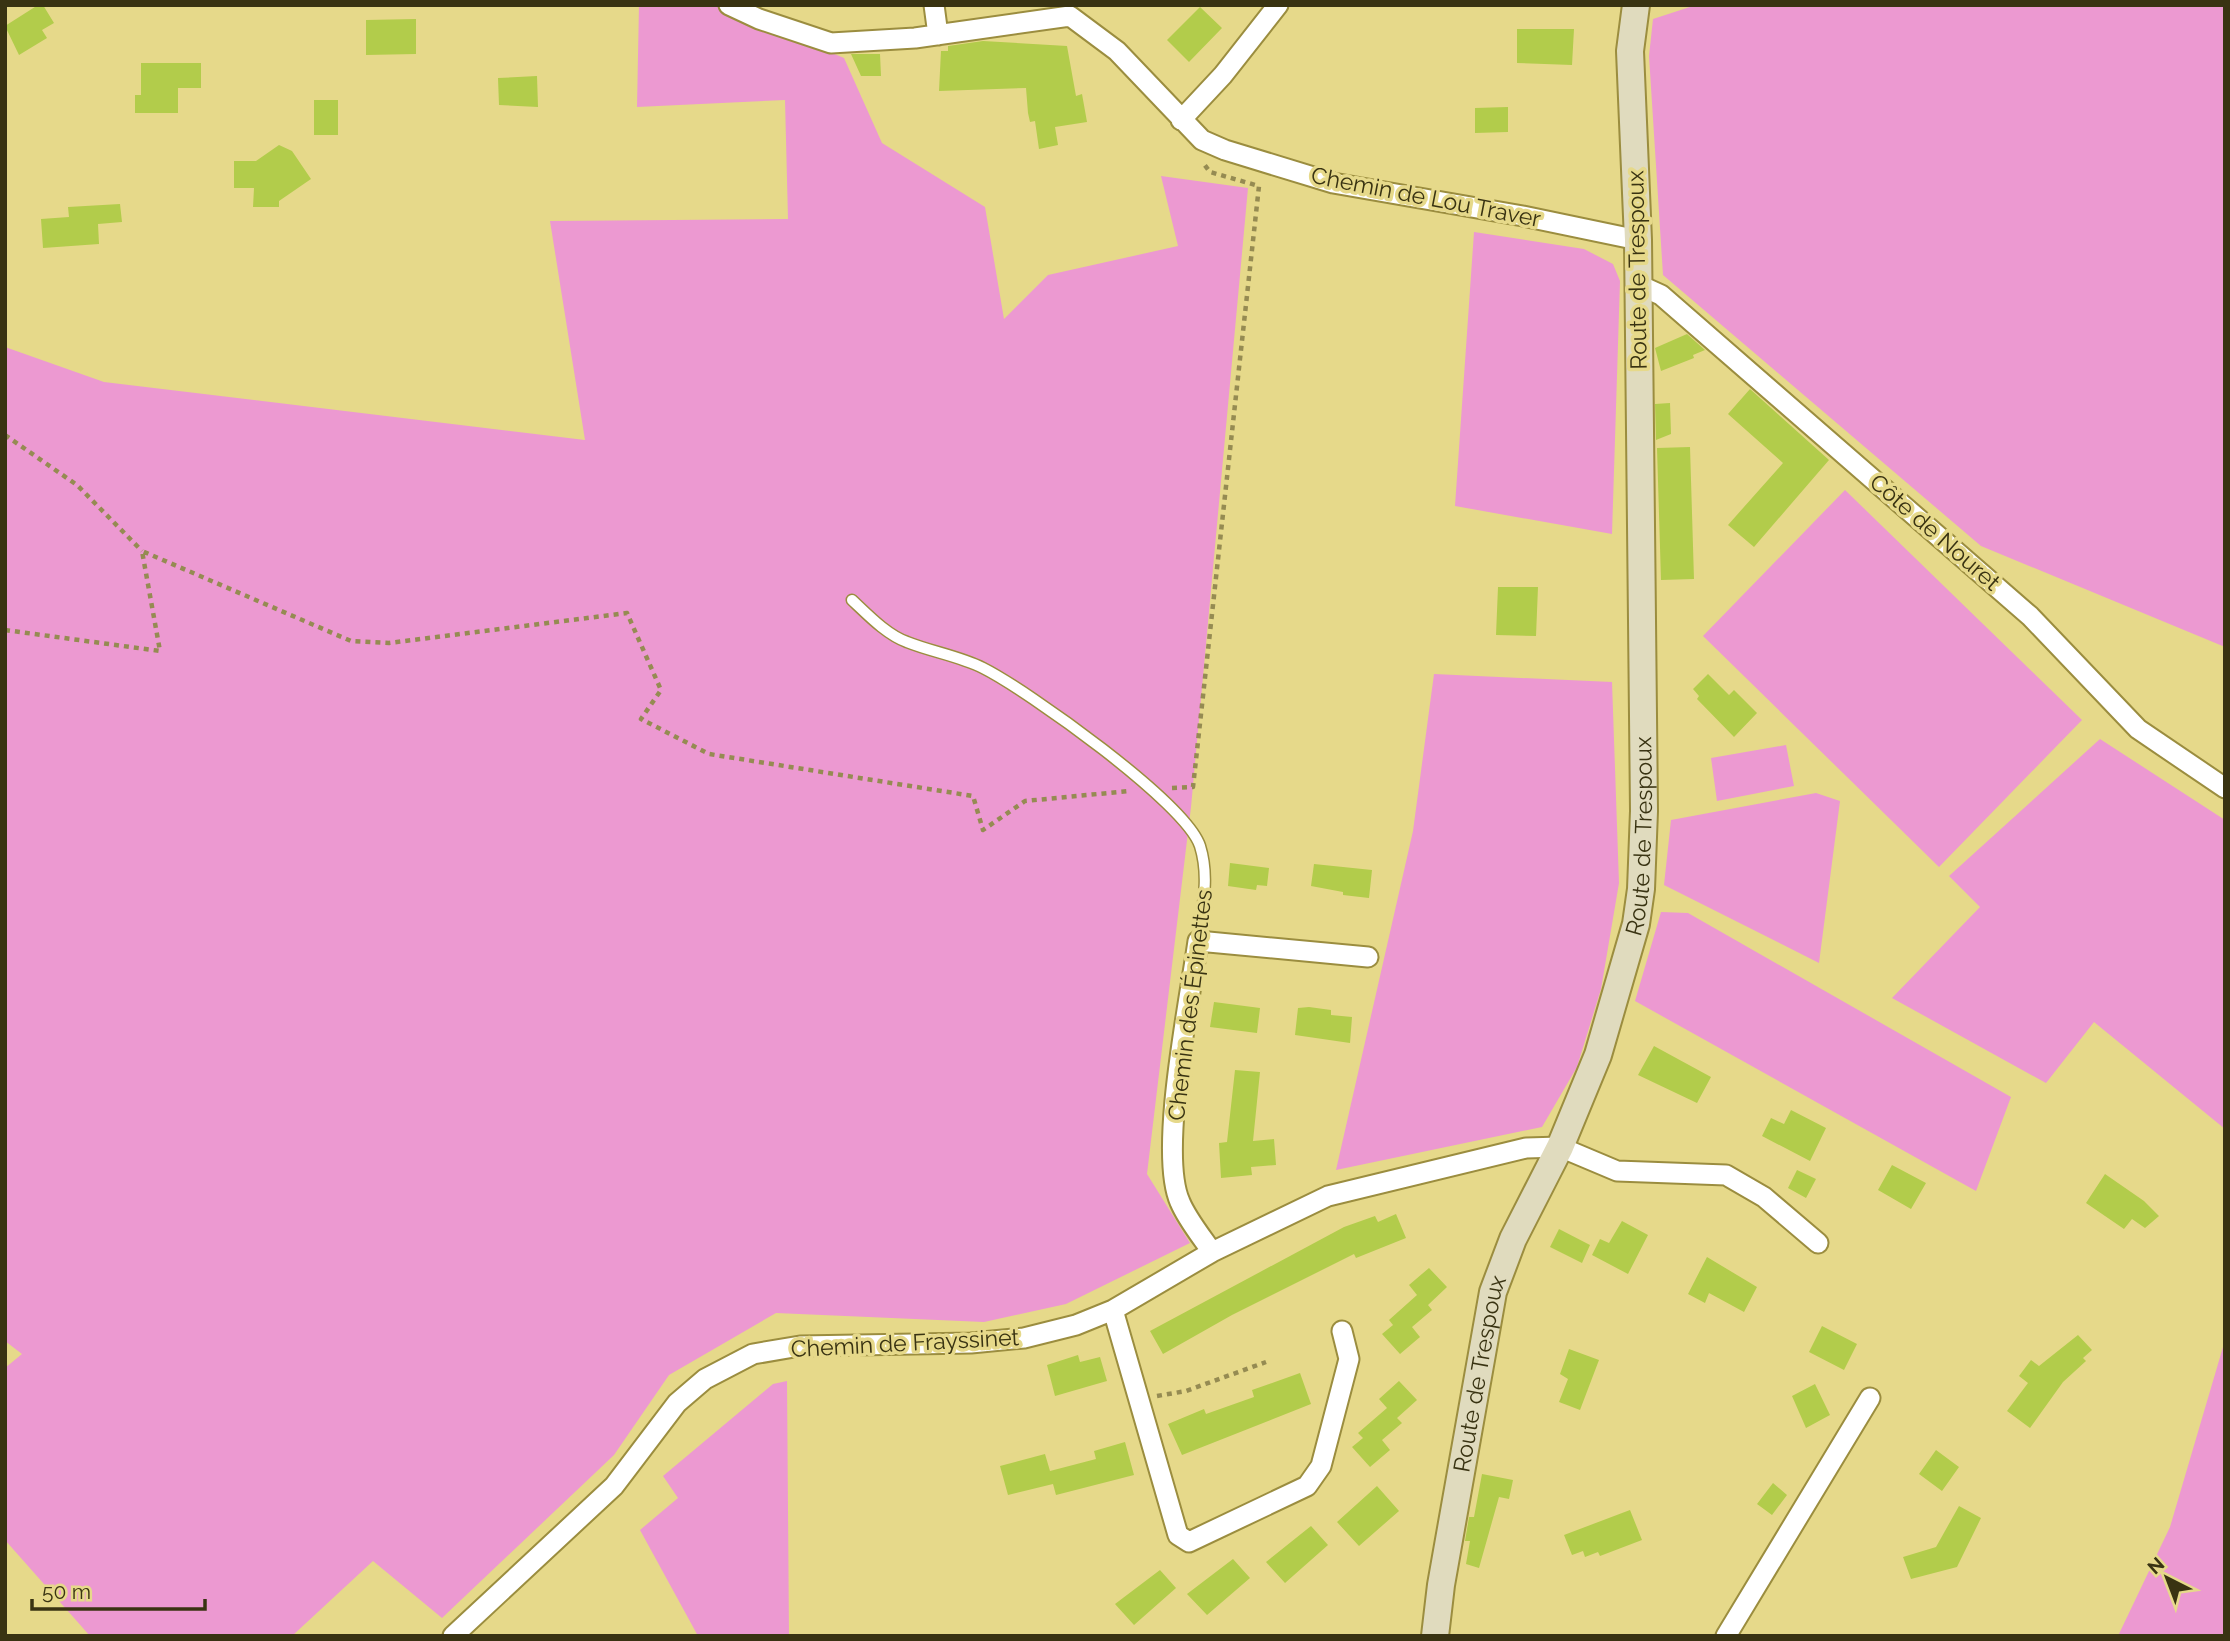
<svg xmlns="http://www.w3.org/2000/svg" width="2230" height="1641" viewBox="0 0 2230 1641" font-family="Raleway,sans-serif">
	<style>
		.green { fill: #ec99d1 }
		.building { fill: #b2cc4b }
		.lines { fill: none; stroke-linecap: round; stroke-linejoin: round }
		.lane-casing { stroke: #9b8d3f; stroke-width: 13 }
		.street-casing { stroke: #9b8d3f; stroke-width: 23 }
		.secondary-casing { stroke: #9b8d3f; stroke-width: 30 }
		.path { stroke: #958b52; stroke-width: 4.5; stroke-dasharray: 5 5; stroke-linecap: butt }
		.lane { stroke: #fff; stroke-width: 10 }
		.street { stroke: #fff; stroke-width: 19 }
		.secondary { stroke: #e0dbbe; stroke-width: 26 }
		.labels { text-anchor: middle; stroke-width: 7; stroke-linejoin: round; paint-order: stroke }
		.street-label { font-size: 23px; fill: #393312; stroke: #e6d98a }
	</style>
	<rect width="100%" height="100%" fill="#e6d98a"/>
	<!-- green -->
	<path class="green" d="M 639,5 L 718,5 L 844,58 L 882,143 L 985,207 L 1004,319 L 1048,275 L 1178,246 L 1161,176 L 1248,188 L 1191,807 L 1147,1174 L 1190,1243 L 1066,1304 L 984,1322 L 776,1313 L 669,1375 L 614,1455 L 442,1618 L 373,1561 L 292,1636 L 90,1636 L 5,1540 L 5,1368 L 22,1354 L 5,1341 L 5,347 L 104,382 L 585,440 L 550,221 L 788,219 L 785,100 L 637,107 Z
		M 1696,5 L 2225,5 L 2225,647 L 1981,546 L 1663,275 L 1649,56 L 1653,19 Z
		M 1474,232 L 1584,249 L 1613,264 L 1620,281 L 1612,534 L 1455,506 Z
		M 1845,490 L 2082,720 L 1939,867 L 1703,636 Z
		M 1434,674 L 1612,682 L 1619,883 L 1601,989 L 1577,1067 L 1542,1127 L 1336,1170 L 1413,831 Z
		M 2100,739 L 2225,820 L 2225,1129 L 2094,1022 L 2046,1083 L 1892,998 L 1980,907 L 1949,876 Z
		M 1786,745 L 1794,786 L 1717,801 L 1711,758 Z
		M 1816,793 L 1840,801 L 1819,963 L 1664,885 L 1671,820 Z
		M 1661,912 L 1688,913 L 2011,1097 L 1976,1191 L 1635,1001 Z
		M 2223,1347 L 2225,1636 L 2118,1636 L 2170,1527 Z
		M 787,1381 L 789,1636 L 698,1636 L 640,1530 L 678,1498 L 663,1476 L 773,1384 Z"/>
	<!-- building -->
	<path class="building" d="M 38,5 L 43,5 L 54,23 L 42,30 L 47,38 L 19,55 L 5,26 Z
		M 1200,7 L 1222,28 L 1189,62 L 1167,40 Z
		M 416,19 L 416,54 L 366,55 L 366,20 Z
		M 1517,29 L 1574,29 L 1572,65 L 1517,63 Z
		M 983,41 L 1067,46 L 1076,96 L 1082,94 L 1087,122 L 1055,127 L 1058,145 L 1039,149 L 1035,121 L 1030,122 L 1028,113 L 1026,88 L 939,91 L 941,51 L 948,51 L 948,46 Z
		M 851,54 L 880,54 L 881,76 L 861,76 Z
		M 141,63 L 201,63 L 201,88 L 178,88 L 178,113 L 135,113 L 135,95 L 141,95 Z
		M 537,76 L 538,107 L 499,105 L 498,78 Z
		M 314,100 L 338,100 L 338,135 L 314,135 Z
		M 1508,107 L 1508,132 L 1475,133 L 1475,108 Z
		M 279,145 L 292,151 L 311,179 L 279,201 L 279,207 L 253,207 L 254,188 L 234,188 L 234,161 L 256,161 Z
		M 120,204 L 122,222 L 98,224 L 99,244 L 43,248 L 41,219 L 69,217 L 68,207 Z
		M 1687,334 L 1705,350 L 1693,355 L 1694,358 L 1661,371 L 1655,348 Z
		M 1750,389 L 1829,460 L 1754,547 L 1728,525 L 1783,463 L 1728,414 Z
		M 1670,403 L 1671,434 L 1656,440 L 1655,404 Z
		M 1690,447 L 1694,579 L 1661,580 L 1657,448 Z
		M 1498,587 L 1538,587 L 1536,636 L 1496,635 Z
		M 1708,674 L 1729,695 L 1734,690 L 1757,713 L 1734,737 L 1697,699 L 1699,696 L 1693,689 Z
		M 1230,863 L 1269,868 L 1267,886 L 1257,885 L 1256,890 L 1228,886 Z
		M 1314,864 L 1372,870 L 1369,898 L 1343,895 L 1343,892 L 1311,886 Z
		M 1214,1002 L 1260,1008 L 1257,1033 L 1210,1027 Z
		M 1309,1007 L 1331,1010 L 1331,1015 L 1352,1017 L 1350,1043 L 1295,1035 L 1298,1008 Z
		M 1654,1046 L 1711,1077 L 1697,1103 L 1638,1075 Z
		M 1235,1070 L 1260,1072 L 1253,1141 L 1274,1139 L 1276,1165 L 1251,1167 L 1252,1175 L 1221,1178 L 1219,1143 L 1227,1142 Z
		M 1791,1110 L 1826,1128 L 1810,1161 L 1762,1136 L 1771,1118 L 1784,1124 Z
		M 1892,1165 L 1926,1183 L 1911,1209 L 1878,1190 Z
		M 1797,1170 L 1816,1179 L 1806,1198 L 1788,1188 Z
		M 2105,1174 L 2144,1201 L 2159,1216 L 2145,1228 L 2132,1219 L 2124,1229 L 2086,1203 Z
		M 1396,1214 L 1406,1238 L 1356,1258 L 1354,1254 L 1232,1315 L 1163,1354 L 1150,1331 L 1344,1227 L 1375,1216 L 1378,1222 Z
		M 1622,1221 L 1648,1235 L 1628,1274 L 1592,1255 L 1600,1239 L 1609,1243 Z
		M 1559,1229 L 1590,1245 L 1582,1263 L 1550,1247 Z
		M 1707,1257 L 1757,1287 L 1744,1312 L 1709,1293 L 1705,1303 L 1688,1294 Z
		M 1429,1268 L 1447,1287 L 1428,1305 L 1432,1310 L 1412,1327 L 1420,1337 L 1400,1354 L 1382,1334 L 1393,1325 L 1389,1320 L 1417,1295 L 1409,1285 Z
		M 1822,1326 L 1857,1344 L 1844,1370 L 1809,1352 Z
		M 2078,1335 L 2092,1350 L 2083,1358 L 2086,1361 L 2063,1382 L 2030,1428 L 2007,1411 L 2028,1383 L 2019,1376 L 2031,1360 L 2039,1366 Z
		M 1569,1349 L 1599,1360 L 1580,1410 L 1559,1402 L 1568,1379 L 1560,1374 Z
		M 1078,1355 L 1080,1362 L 1100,1357 L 1107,1381 L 1055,1396 L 1047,1365 Z
		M 1300,1373 L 1311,1404 L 1182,1455 L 1168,1424 L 1204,1409 L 1206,1414 L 1254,1397 L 1252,1390 Z
		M 1399,1381 L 1417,1400 L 1397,1418 L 1402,1423 L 1382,1440 L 1390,1450 L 1370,1467 L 1352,1447 L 1363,1438 L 1358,1433 L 1387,1408 L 1379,1399 Z
		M 1815,1384 L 1830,1415 L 1806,1428 L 1792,1396 Z
		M 1125,1442 L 1134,1475 L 1056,1495 L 1053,1484 L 1008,1495 L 1000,1466 L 1045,1454 L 1050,1471 L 1096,1459 L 1094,1451 Z
		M 1936,1450 L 1959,1467 L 1942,1491 L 1919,1474 Z
		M 1482,1474 L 1513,1480 L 1509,1499 L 1499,1497 L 1479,1568 L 1466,1564 L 1470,1541 L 1465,1541 L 1469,1517 L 1474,1517 Z
		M 1773,1483 L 1787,1495 L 1772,1515 L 1757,1504 Z
		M 1377,1486 L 1399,1511 L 1359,1546 L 1337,1522 Z
		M 1959,1506 L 1981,1518 L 1957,1567 L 1911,1579 L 1903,1557 L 1936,1547 Z
		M 1630,1510 L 1642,1540 L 1600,1556 L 1598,1552 L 1585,1557 L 1583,1551 L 1572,1555 L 1564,1535 Z
		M 1311,1526 L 1328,1545 L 1285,1583 L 1266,1562 Z
		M 1233,1559 L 1250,1578 L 1207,1615 L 1187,1594 Z
		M 1160,1570 L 1176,1588 L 1134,1625 L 1115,1604 Z"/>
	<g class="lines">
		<!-- lane casing -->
		<g class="lane-casing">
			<path id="lane" d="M 852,600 C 868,615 887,635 907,642 C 932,652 959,656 983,668 C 1027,690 1186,803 1200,846 C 1210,878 1202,908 1198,941"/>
		</g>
		<!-- street casing -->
		<g class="street-casing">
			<path id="street" d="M 729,5 L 759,19 L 831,43 L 915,38 L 1070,16 L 1117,51 L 1202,140 L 1225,150 L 1333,183 L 1523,216 L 1638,240
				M 934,5 L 938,35
				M 1181,120 L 1223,75 L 1278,5
				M 1639,285 L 1661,295 L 2030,616 L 2138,729 L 2225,788
				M 1212,1252 C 1201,1236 1187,1219 1180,1202 C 1158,1153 1190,999 1198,941 L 1368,957
				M 1113,1310 L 1178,1535 L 1189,1542 L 1307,1486 L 1321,1466 L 1349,1359 L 1342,1331
				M 453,1636 L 614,1486 L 677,1403 L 705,1379 L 753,1354 L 800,1346 L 971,1343 L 1024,1338 L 1076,1325 L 1113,1310 L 1212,1252 L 1328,1196 L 1526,1148 L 1560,1147 L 1617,1171 L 1726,1175 L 1764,1197 L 1818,1243
				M 1726,1636 L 1870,1398"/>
		</g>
		<!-- secondary casing -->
		<g class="secondary-casing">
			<g id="secondary">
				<path id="s1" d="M 1435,1636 L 1441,1585 L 1493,1292 L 1513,1239 L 1560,1147 L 1598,1055 L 1636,924 L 1641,889 L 1644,811 L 1638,240 L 1630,51 L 1636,5"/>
			</g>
		</g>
		<!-- path -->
		<path class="path" d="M 5,435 L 77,485 L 142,551
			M 5,630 L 160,651 L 142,551 L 351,641 L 389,643 L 627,613 L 661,690 L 641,719 L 709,754 L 973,796 L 983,830 L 1025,801 L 1129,791
			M 1172,788 L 1193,787 L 1259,186 L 1210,172 L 1204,164
			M 1157,1396 L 1186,1391 L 1266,1362"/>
		<!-- lane -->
		<use href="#lane" class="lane"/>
		<!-- street -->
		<use href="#street" class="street"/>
		<!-- secondary -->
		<use href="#secondary" class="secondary"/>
	</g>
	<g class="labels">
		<!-- street labels -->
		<g class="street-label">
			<text transform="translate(1426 197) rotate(11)" y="8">Chemin de Lou Traver</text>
			<text transform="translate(1637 270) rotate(-91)" y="8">Route de Trespoux</text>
			<text transform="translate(1935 532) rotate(41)" y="8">Côte de Nouret</text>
			<text dy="8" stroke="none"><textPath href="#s1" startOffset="833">Route de Trespoux</textPath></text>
			<text transform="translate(1190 1005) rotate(-83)" y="8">Chemin des Épinettes</text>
			<text transform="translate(905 1343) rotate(-3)" y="8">Chemin de Frayssinet</text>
			<text dy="8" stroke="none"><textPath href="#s1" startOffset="266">Route de Trespoux</textPath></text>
		</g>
	</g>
	<!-- border -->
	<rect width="2230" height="1641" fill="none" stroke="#393312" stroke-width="14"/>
	<!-- north arrow -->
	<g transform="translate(2167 1578) rotate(318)" stroke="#e6d98a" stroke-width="5" paint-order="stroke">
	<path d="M0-5L12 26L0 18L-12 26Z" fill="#393312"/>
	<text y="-10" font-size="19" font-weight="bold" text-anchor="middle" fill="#393312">N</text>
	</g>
	<!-- scale -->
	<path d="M32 1599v10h173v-10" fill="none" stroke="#393312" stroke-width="3.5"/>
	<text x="42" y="1599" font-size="21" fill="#393312" stroke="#e6d98a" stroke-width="5" paint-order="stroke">50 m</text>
</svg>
